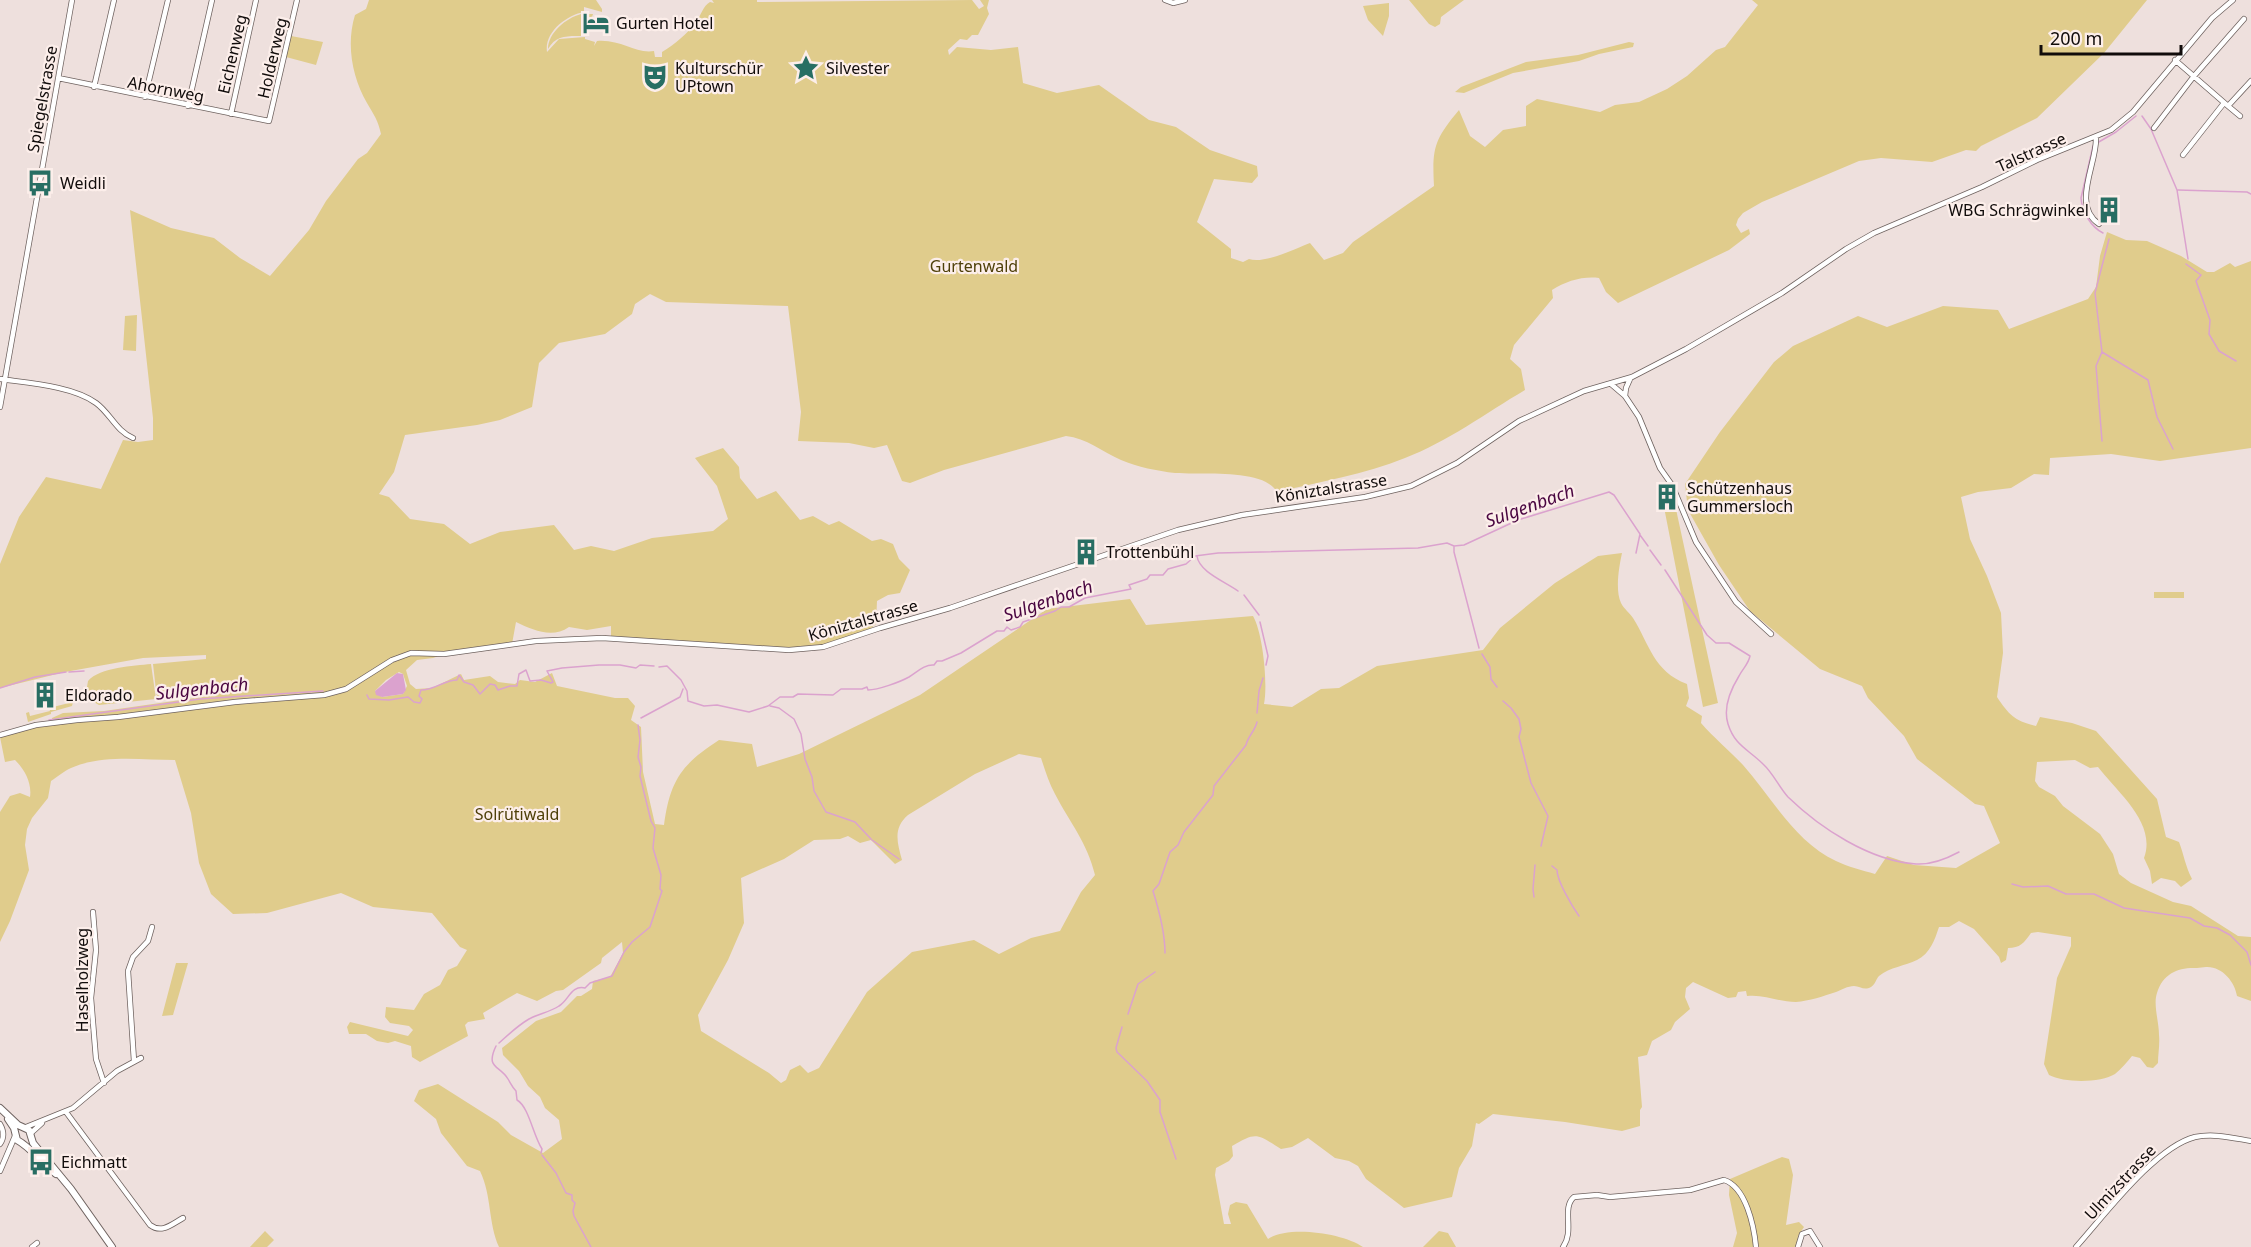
<svg xmlns="http://www.w3.org/2000/svg" width="2251" height="1247" viewBox="0 0 2251 1247" font-family="'Noto Sans',sans-serif">
	<style>
		.green { fill: #e0cc8c; fill-rule: evenodd }
		.water { fill: #dba2ce }
		.lines { fill: none; stroke-linecap: round; stroke-linejoin: round }
		.stream { stroke: #dba2ce; stroke-width: 1.5 }
		.minor-casing { stroke: #6e625f; stroke-width: 6 }
		.tertiary-casing { stroke: #6e625f; stroke-width: 8 }
		.minor { stroke: #fff; stroke-width: 4.5 }
		.tertiary { stroke: #fff; stroke-width: 6 }
		.labels { text-anchor: middle; stroke-width: 4.5; stroke-linejoin: round; paint-order: stroke }
		.poi-label { font-size: 16px; fill: #110c0b; stroke: #fceeea; text-anchor: start }
		.street-label { font-size: 16px; fill: #110c0b; stroke: #fceeea }
		.park-label { font-size: 16px; fill: #4e3f08; stroke: #fceeea }
		.water-label { font-size: 18px; font-style: italic; fill: #4a0641; stroke: #fceeea }
	</style>
	<rect width="100%" height="100%" fill="#eee0dd"/>
	<!-- green -->
	<path class="green" d="M 369,0 L 596,0 L 602,9 L 602,12 L 584,7 L 584,12 C 567,15 544,32 547,52 L 559,39 L 585,37 L 585,39 L 595,42 L 594,46 L 597,41 C 621,39 635,54 654,51 L 655,57 L 662,57 L 662,52 C 675,44 687,34 696,22 C 701,15 703,6 710,2 L 714,3 L 712,0 L 757,0 L 757,2 L 972,0 L 979,9 L 984,6 L 980,0 L 989,0 L 987,8 L 989,14 L 978,35 L 972,35 L 967,40 L 960,39 L 948,50 L 949,55 L 957,47 L 991,50 L 1018,47 L 1023,83 L 1057,93 L 1099,85 L 1149,120 L 1176,127 L 1210,150 L 1257,166 L 1258,176 L 1252,183 L 1214,179 L 1197,222 L 1231,249 L 1231,258 L 1243,262 L 1249,259 C 1264,264 1295,249 1310,243 L 1324,260 L 1343,253 L 1353,242 L 1434,186 C 1432,148 1434,140 1459,110 L 1470,136 L 1485,147 L 1503,130 L 1526,126 L 1526,106 L 1537,99 L 1600,112 L 1615,105 L 1639,102 L 1667,89 L 1687,76 L 1716,50 L 1725,47 L 1758,5 L 1752,0 L 2147,0 L 2104,53 L 2037,118 L 1981,146 L 1976,151 L 1966,150 L 1932,162 L 1881,158 L 1859,161 L 1762,202 L 1743,213 L 1738,219 L 1736,225 L 1741,233 L 1749,229 L 1750,234 L 1729,250 L 1618,303 L 1606,292 L 1599,278 C 1583,276 1566,281 1552,290 L 1553,298 L 1514,345 L 1510,359 L 1521,369 L 1525,390 C 1486,413 1447,442 1405,458 C 1365,474 1320,482 1277,492 C 1264,468 1201,475 1175,473 C 1157,471 1138,467 1121,460 C 1103,452 1086,438 1066,436 L 944,470 L 910,483 L 902,481 L 887,445 L 874,448 L 849,443 L 798,441 L 801,412 L 788,306 L 666,302 L 650,294 L 635,304 L 632,314 L 605,334 L 559,343 L 539,363 L 532,407 L 500,420 L 477,425 L 405,435 L 394,472 L 379,494 L 389,497 L 410,519 L 444,524 L 470,544 L 500,532 L 554,525 L 574,550 L 591,546 L 614,551 L 652,538 L 713,531 L 728,519 L 717,486 L 695,458 L 723,448 L 739,467 L 740,478 L 757,499 L 776,491 L 800,520 L 813,516 L 829,525 L 839,521 L 872,541 L 881,539 L 893,544 L 899,559 L 910,570 L 900,593 L 888,595 L 877,601 L 876,624 L 866,632 L 836,642 L 803,650 L 611,639 L 611,626 L 587,630 L 569,627 C 552,639 533,630 516,622 L 512,644 L 444,654 L 433,658 L 417,660 L 406,670 L 410,684 L 416,689 L 432,688 L 461,674 L 464,680 L 490,676 L 498,682 L 515,684 L 520,680 L 535,682 L 552,673 L 557,686 L 615,698 L 628,698 L 635,706 L 631,720 L 641,727 L 643,772 L 655,824 L 664,825 C 670,780 682,764 719,740 L 752,744 L 757,767 L 799,754 L 920,695 L 1047,609 L 1130,599 L 1146,625 L 1253,616 C 1263,633 1268,685 1264,704 L 1292,707 L 1321,689 L 1339,688 L 1377,666 L 1483,650 L 1500,628 L 1555,583 L 1598,556 L 1622,553 C 1619,567 1615,590 1621,603 C 1624,609 1630,613 1633,618 C 1650,645 1653,671 1687,684 L 1689,698 L 1686,706 L 1702,716 L 1701,723 C 1714,738 1730,751 1743,765 C 1772,798 1795,842 1836,861 C 1848,867 1862,870 1875,874 L 1887,856 L 1914,865 L 1956,868 L 2000,843 L 1984,806 L 1975,804 L 1917,759 L 1904,736 L 1868,698 L 1862,686 L 1820,669 L 1750,611 L 1719,565 L 1688,510 L 1685,484 L 1720,432 L 1774,362 L 1793,346 L 1858,316 L 1887,327 L 1943,306 L 1998,310 L 2009,329 L 2088,299 L 2096,287 L 2100,256 L 2107,232 L 2126,240 L 2147,241 L 2181,256 L 2207,272 L 2214,272 L 2230,263 L 2235,267 L 2251,261 L 2251,448 L 2160,461 L 2111,454 L 2050,458 L 2049,475 L 2034,474 L 2011,488 L 1978,492 L 1961,497 L 1970,539 L 1987,576 L 2001,613 L 2003,653 L 1997,697 C 2009,715 2015,721 2036,726 L 2040,717 L 2072,723 L 2096,731 L 2157,799 L 2166,837 L 2179,842 C 2184,855 2185,865 2192,879 L 2181,887 L 2175,881 L 2161,878 L 2152,884 L 2150,871 L 2144,858 C 2157,823 2117,792 2098,767 L 2090,768 L 2075,760 L 2037,762 L 2035,781 L 2039,787 L 2055,796 L 2063,806 L 2100,834 L 2113,854 L 2119,874 L 2131,883 L 2173,902 L 2191,906 L 2238,936 L 2251,937 L 2251,1001 L 2237,996 C 2235,982 2222,966 2206,967 C 2203,967 2200,968 2197,968 C 2179,967 2163,973 2157,993 C 2153,1004 2159,1022 2159,1035 C 2160,1044 2158,1054 2158,1063 L 2153,1068 L 2147,1067 L 2140,1058 L 2132,1056 C 2127,1062 2121,1069 2115,1074 C 2101,1083 2064,1083 2049,1075 L 2044,1064 L 2057,978 L 2071,946 L 2071,937 L 2038,932 L 2031,933 C 2024,943 2020,948 2008,948 L 2006,960 L 2001,963 L 1999,957 L 1974,929 L 1959,921 L 1949,927 L 1939,927 C 1935,939 1930,954 1917,960 C 1905,966 1890,967 1879,976 C 1876,979 1875,985 1871,987 C 1864,991 1860,986 1854,986 C 1848,986 1841,990 1836,992 C 1824,996 1809,1001 1796,1002 C 1778,1002 1764,994 1747,996 L 1746,991 L 1738,992 L 1736,997 L 1728,998 L 1693,982 L 1686,988 L 1685,997 L 1690,1009 L 1675,1022 L 1671,1030 L 1652,1041 L 1647,1055 L 1638,1057 L 1642,1107 L 1640,1110 L 1640,1126 L 1622,1131 L 1565,1122 L 1493,1114 L 1479,1124 L 1476,1123 L 1472,1146 L 1459,1168 L 1452,1197 L 1404,1208 L 1366,1179 L 1358,1166 L 1349,1161 L 1335,1158 L 1308,1138 L 1292,1147 L 1281,1149 C 1257,1134 1257,1131 1232,1146 L 1233,1156 L 1229,1161 L 1216,1168 L 1215,1175 L 1224,1224 L 1231,1224 L 1228,1214 L 1230,1205 L 1236,1202 L 1247,1204 L 1268,1239 C 1288,1225 1343,1233 1363,1247 L 499,1247 C 488,1223 492,1196 480,1171 L 467,1166 L 441,1133 L 436,1119 L 414,1101 L 419,1090 L 438,1084 L 498,1122 L 511,1135 L 543,1153 L 562,1139 L 559,1120 L 545,1108 L 540,1097 L 528,1086 L 519,1071 L 503,1055 L 502,1048 L 536,1021 L 561,1012 L 577,996 L 581,996 L 592,989 L 593,981 L 610,977 L 623,953 L 622,942 L 602,958 L 601,963 L 563,990 L 556,991 L 537,1001 L 517,993 L 483,1013 L 485,1019 L 468,1022 L 465,1025 L 468,1036 L 420,1062 L 412,1057 L 411,1046 L 395,1041 L 388,1043 L 377,1041 L 366,1034 L 349,1034 L 347,1027 L 350,1022 L 408,1036 L 413,1030 L 409,1026 L 390,1023 L 385,1017 L 386,1007 L 414,1010 L 424,994 L 440,985 L 448,970 L 457,966 L 467,950 L 460,947 L 432,913 L 373,907 L 341,893 L 267,913 L 233,914 L 211,894 L 199,863 L 191,813 L 175,760 C 143,760 102,754 71,768 C 64,771 57,777 51,781 L 48,798 L 32,818 L 27,829 L 25,845 L 29,870 L 10,921 L 0,942 L 0,812 L 10,796 L 20,793 L 30,797 C 32,783 25,770 15,760 L 5,762 L 0,737 L 52,723 L 52,718 L 63,713 L 104,711 L 209,696 L 209,693 L 157,699 L 153,664 L 206,659 L 206,655 L 143,658 L 65,672 L 0,688 L 0,564 L 19,517 L 46,477 L 101,489 L 123,440 L 138,442 L 153,440 L 153,418 L 130,210 L 171,228 L 214,238 L 240,258 L 270,276 L 309,230 L 326,201 L 358,159 L 367,153 L 381,134 C 378,120 374,115 367,103 C 352,77 346,44 355,15 L 366,9 ZM 399,672 L 403,674 L 407,686 L 403,694 L 382,697 L 375,691 L 386,680 ZM 1019,754 L 1041,758 C 1045,770 1049,783 1055,794 C 1070,823 1087,842 1095,875 L 1081,892 L 1060,931 L 1031,938 L 999,954 L 974,940 L 912,952 L 867,992 L 819,1068 L 808,1073 L 800,1065 L 790,1070 L 786,1080 L 781,1083 L 769,1073 L 701,1031 L 698,1015 L 728,960 L 744,923 L 741,878 L 784,859 L 814,840 L 840,839 L 848,836 L 860,843 L 871,840 L 895,864 L 902,860 C 897,842 893,828 908,815 L 975,774 Z
		M 1409,0 L 1464,0 L 1441,17 L 1440,24 L 1435,27 L 1429,24 Z
		M 1389,3 L 1389,16 L 1383,36 L 1368,20 L 1363,6 Z
		M 581,14 L 593,14 L 591,20 L 585,20 L 590,22 L 586,36 C 570,36 556,34 548,49 C 548,33 566,18 581,14 Z
		M 291,36 L 323,42 L 316,65 L 286,57 Z
		M 1629,42 L 1634,43 L 1633,47 L 1599,54 L 1579,61 L 1513,73 L 1464,93 L 1455,92 L 1461,87 L 1526,62 L 1578,55 Z
		M 137,315 L 136,351 L 123,350 L 125,316 Z
		M 1674,500 L 1718,703 L 1703,707 L 1663,502 Z
		M 2154,592 L 2184,592 L 2184,598 L 2154,598 Z
		M 151,664 L 156,699 L 99,705 L 92,701 L 86,693 L 88,681 C 100,667 134,666 151,664 Z
		M 73,702 L 72,706 L 51,712 L 51,714 L 28,722 L 26,713 L 29,712 L 30,716 L 50,711 L 49,708 Z
		M 176,963 L 188,963 L 173,1015 L 162,1016 Z
		M 1782,1157 L 1789,1159 L 1793,1175 L 1786,1225 L 1799,1222 L 1804,1227 L 1798,1236 L 1797,1247 L 1733,1247 L 1737,1233 L 1729,1195 L 1730,1179 Z
		M 265,1231 L 274,1240 L 267,1247 L 250,1247 Z
		M 1439,1231 L 1448,1233 L 1456,1247 L 1423,1247 Z"/>
	<!-- water -->
	<path class="water" d="M 397,673 L 403,674 L 406,690 L 403,694 L 382,697 L 376,695 L 375,691 Z"/>
	<g class="lines">
		<!-- stream -->
		<path class="stream" d="M 2142,116 L 2151,129 L 2177,190 L 2188,259
			M 2097,143 L 2116,132 L 2136,116
			M 2093,146 L 2081,198 C 2082,212 2091,227 2103,233
			M 2178,190 L 2247,192 L 2251,194
			M 2186,264 L 2201,275 L 2196,281 L 2210,320 L 2209,334 L 2219,351 L 2236,361
			M 2102,352 L 2148,380 L 2157,417 L 2173,449
			M 2102,441 L 2096,366 L 2102,352 L 2095,293 L 2109,239
			M 1640,535 L 1648,546
			M 1454,547 L 1454,552 L 1479,648
			M 1650,550 L 1661,565
			M 1197,556 C 1199,572 1226,582 1238,591
			M 1665,570 L 1707,635 L 1716,643 L 1729,643 L 1750,656 C 1748,665 1743,668 1739,676 C 1731,689 1723,708 1728,724 C 1735,746 1748,749 1763,764 C 1773,773 1779,787 1788,797 C 1820,828 1870,861 1916,864 C 1932,865 1946,859 1959,852
			M 1244,595 L 1259,615
			M 1260,622 L 1268,656 L 1266,665
			M 1482,654 L 1490,667 L 1491,679 L 1497,687
			M 659,667 L 667,666 L 681,680 L 687,691 L 688,701 L 704,706 L 717,705 L 749,712 L 768,706 L 780,697 L 793,697 L 798,694 L 833,695 L 841,689 L 862,689 L 867,687 L 868,690 C 878,690 900,682 909,677 C 917,672 925,664 934,665 L 937,661 L 942,661 L 961,653 L 997,631 L 1004,631 L 1007,627 L 1011,630 L 1020,627 L 1023,622 L 1055,611 L 1061,607 L 1069,607 L 1085,598 L 1131,589 L 1129,585 L 1147,579 L 1150,575 L 1163,575 L 1168,569 L 1186,564 L 1195,556 L 1218,553 L 1418,548 L 1447,543 L 1454,546 L 1464,545 L 1518,520 L 1609,492 L 1614,495 L 1640,534 L 1636,553
			M 69,672 L 84,671
			M 0,688 L 35,677 L 66,672
			M 367,695 L 369,699 L 389,700 L 408,697 L 414,702 L 420,703 L 422,699 L 419,696 L 421,690 C 435,690 444,680 457,680 L 459,675 L 464,682 L 473,685 L 480,694 L 490,684 L 495,685 L 498,690 L 510,686 L 517,686 L 519,674 L 526,670 L 530,681 L 541,680 L 551,683 L 553,682 L 547,671 L 562,668 L 599,665 L 620,665 L 636,668 L 640,665 L 654,666
			M 1503,701 L 1511,708 L 1519,719 L 1521,729 L 1519,737 L 1531,783 L 1548,816 L 1541,846
			M 770,706 L 779,708 L 794,719 L 801,734 L 805,759 L 812,777 L 814,791 L 826,812 L 855,822 L 871,839
			M 1257,713 L 1259,691 L 1263,678
			M 641,718 L 680,697 L 683,689
			M 49,720 L 200,699 L 323,691
			M 872,840 L 899,859
			M 1552,866 L 1557,870 C 1557,881 1572,906 1579,916
			M 2012,884 L 2023,887 L 2048,886 L 2066,894 L 2094,894 L 2124,908 L 2190,918 L 2204,926 L 2217,928 L 2230,935 L 2247,952 L 2251,965
			M 1534,897 L 1533,889 L 1535,865
			M 1165,953 C 1165,934 1159,910 1153,891 L 1159,884 L 1170,852 L 1178,845 L 1184,832 L 1213,795 L 1214,786 L 1246,745 C 1248,736 1255,731 1257,722
			M 1128,1014 L 1138,984 L 1155,972
			M 1122,1027 L 1116,1048 L 1117,1052 L 1147,1081 L 1160,1100 L 1160,1112 L 1176,1159
			M 499,1043 C 508,1035 517,1026 529,1019 C 538,1014 550,1012 559,1006 C 569,1000 571,985 585,988 L 590,983 L 612,976 L 624,952 L 632,942 L 650,927 L 662,891 L 660,889 L 661,875 L 653,848 L 655,828 L 651,821 L 640,776 L 641,767 L 638,757 L 640,740 L 638,725
			M 496,1046 C 485,1069 500,1065 508,1079 C 511,1084 512,1087 516,1091 L 517,1100 C 529,1107 533,1135 542,1149 L 541,1153
			M 542,1155 L 556,1173 L 566,1193 L 572,1195 L 572,1200 L 575,1203 L 573,1211 L 574,1216 L 591,1247"/>
		<!-- minor casing -->
		<g class="minor-casing">
			<path id="minor" d="M 1165,0 L 1173,3 L 1185,0
				M 2175,60 L 2228,106 L 2251,81
				M 58,78 L 269,121 L 297,0
				M 94,87 L 114,0
				M 145,97 L 168,0
				M 188,106 L 212,0
				M 2228,106 L 2240,116
				M 231,114 L 256,0
				M 2154,128 L 2194,76 L 2244,19
				M 2096,138 C 2097,164 2071,205 2099,224
				M 2183,155 L 2224,103
				M 0,379 C 28,383 73,386 96,403 C 110,413 116,431 133,438
				M 1611,384 L 1625,396 L 1639,417 L 1660,468 L 1672,485 L 1696,542 L 1736,602 L 1771,634
				M 1625,396 L 1626,388 L 1630,379
				M 0,407 L 72,0
				M 0,735 L 36,725 L 77,720 L 118,717 L 235,702 L 324,695 L 346,689 L 392,660 L 411,653 L 444,654 L 536,641 L 602,638 L 789,650 L 823,647 L 880,628 L 950,608 L 1178,530 L 1242,515 L 1365,497 L 1411,486 L 1457,463 L 1519,421 L 1584,391 L 1632,377 L 1686,349 L 1782,293 L 1846,249 L 1874,233 L 1982,187 L 2037,160 L 2111,130 L 2133,112 L 2212,18 L 2233,0
				M 93,912 L 96,950 L 91,998 L 96,1059 L 104,1083
				M 134,1061 L 128,971 L 133,957 L 148,941 L 152,927
				M 66,1112 L 150,1225 C 162,1234 172,1224 183,1218
				M 0,1124 C 4,1131 5,1137 0,1144
				M 26,1127 L 73,1108 L 117,1071 L 141,1058
				M 31,1133 L 42,1123
				M 0,1171 L 15,1136
				M 32,1247 L 37,1243
				M 1563,1247 C 1575,1231 1561,1208 1574,1197 L 1597,1195 L 1610,1197 L 1690,1190 L 1724,1180 C 1746,1187 1754,1226 1756,1247
				M 1798,1247 L 1802,1234 L 1810,1231 L 1820,1247
				M 2076,1247 C 2104,1216 2155,1147 2195,1137 C 2214,1133 2233,1138 2251,1141"/>
		</g>
		<!-- tertiary casing -->
		<g class="tertiary-casing">
			<path id="tertiary" d="M 0,1108 L 18,1125 L 29,1130 L 33,1143 L 71,1189 L 112,1247
				M 8,1119 L 14,1128 L 17,1140 C 32,1148 42,1164 56,1174"/>
		</g>
		<!-- minor -->
		<use href="#minor" class="minor"/>
		<!-- tertiary -->
		<use href="#tertiary" class="tertiary"/>
	</g>
	<!-- icons -->
	<defs>
		<g id="hotel-bare" transform="scale(2.07)"><path d="M-6-4.5h1.5V1H6V5H4.5V3h-9V5H-6ZM-4 0a1.8 1.8 0 1 1 3.6 0ZM.5 0V-2.5h3Q6-2.5 6 0Z" fill="#286e63" stroke="#fceeea" stroke-width="2.5" paint-order="stroke"/></g>
		<g id="sight-bare" transform="scale(2.07)"><path d="M0-6L1.8-2.2L6-1.7L2.9 1.2L3.7 5.4L0 3.3L-3.7 5.4L-2.9 1.2L-6-1.7L-1.8-2.2Z" fill="#286e63" stroke="#fceeea" stroke-width="2.5" paint-order="stroke"/></g>
		<g id="theatre-bare" transform="scale(2.07)"><path d="M-5-5.5Q0-4 5-5.5V0Q5 5 0 6Q-5 5-5 0ZM-3.3-2.5H-1v1.5H-3.3ZM1-2.5H3.3v1.5H1ZM-2.8 1Q0 5.5 2.8 1Z" fill="#286e63" stroke="#fceeea" stroke-width="2.5" paint-order="stroke"/></g>
		<g id="bus-bare" transform="scale(2.07)"><path d="M-5-6H5V4H4V6H2V4H-2V6H-4V4H-5ZM-3.5-4V0h7V-4ZM-3.5 1.2v1.5H-2V1.2ZM2 1.2v1.5H3.5V1.2Z" fill="#286e63" stroke="#fceeea" stroke-width="2.5" paint-order="stroke"/></g>
		<g id="building-bare" transform="scale(2.07)"><path d="M-4-6H4V6H1V3H-1V6H-4ZM-2.5-4.3h1.7v1.8h-1.7ZM.8-4.3h1.7v1.8H.8ZM-2.5-1h1.7V.8h-1.7ZM.8-1h1.7V.8H.8Z" fill="#286e63" stroke="#fceeea" stroke-width="2.5" paint-order="stroke"/></g>
	</defs>
	<g fill-rule="evenodd">
		<use href="#hotel-bare" x="596" y="23"/>
		<use href="#sight-bare" x="806" y="68"/>
		<use href="#theatre-bare" x="655" y="77"/>
		<use href="#bus-bare" x="40" y="183"/>
		<use href="#building-bare" x="2109" y="210"/>
		<use href="#building-bare" x="1667" y="497"/>
		<use href="#building-bare" x="1086" y="552"/>
		<use href="#building-bare" x="45" y="695"/>
		<use href="#bus-bare" x="41" y="1162"/>
	</g>
	<g class="labels">
		<!-- poi labels -->
		<g class="poi-label">
			<text x="616" y="29">Gurten Hotel</text>
			<text x="675" y="74">Kulturschür<tspan x="675" dy="18">UPtown</tspan></text>
			<text x="826" y="74">Silvester</text>
			<text x="60" y="189">Weidli</text>
			<text x="2089" y="216" text-anchor="end">WBG Schrägwinkel</text>
			<text x="1687" y="494">Schützenhaus<tspan x="1687" dy="18">Gummersloch</tspan></text>
			<text x="1106" y="558">Trottenbühl</text>
			<text x="65" y="701">Eldorado</text>
			<text x="61" y="1168">Eichmatt</text>
		</g>
		<!-- street labels -->
		<g class="street-label">
			<text transform="translate(232 54) rotate(-77)" y="6">Eichenweg</text>
			<text transform="translate(272 58) rotate(-77)" y="6">Holderweg</text>
			<text transform="translate(166 89) rotate(11)" y="6">Ahornweg</text>
			<text transform="translate(42 99) rotate(-80)" y="6">Spiegelstrasse</text>
			<text transform="translate(2031 152) rotate(-24)" y="6">Talstrasse</text>
			<text transform="translate(1331 488) rotate(-9)" y="6">Köniztalstrasse</text>
			<text transform="translate(863 620) rotate(-16)" y="6">Köniztalstrasse</text>
			<text transform="translate(82 980) rotate(-90)" y="6">Haselholzweg</text>
			<text transform="translate(2120 1182) rotate(-47)" y="6">Ulmizstrasse</text>
		</g>
		<!-- park labels -->
		<g class="park-label">
			<text x="974" y="272">Gurtenwald</text>
			<text x="517" y="820">Solrütiwald</text>
		</g>
		<!-- water labels -->
		<g class="water-label">
			<text transform="translate(1530 506) rotate(-20)" y="6">Sulgenbach</text>
			<text transform="translate(1048 601) rotate(-19)" y="6">Sulgenbach</text>
			<text transform="translate(202 689) rotate(-6)" y="6">Sulgenbach</text>
		</g>
	</g>
	<!-- scale -->
	<path d="M2041 45v9h140v-9" fill="none" stroke="#110c0b" stroke-width="3"/>
	<text x="2050" y="45" font-size="18" fill="#110c0b" stroke="#fceeea" stroke-width="4.5" paint-order="stroke">200 m</text>
</svg>
